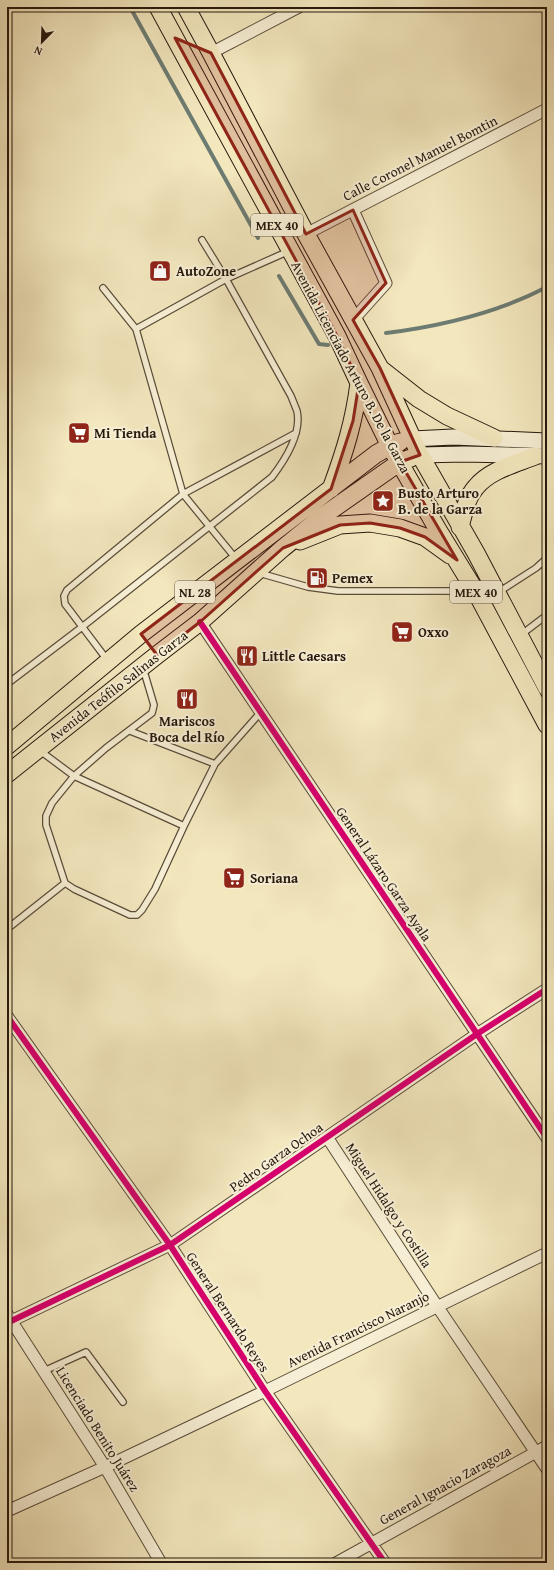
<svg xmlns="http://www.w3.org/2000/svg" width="554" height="1570" viewBox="0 0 554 1570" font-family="'Gentium Book Plus',serif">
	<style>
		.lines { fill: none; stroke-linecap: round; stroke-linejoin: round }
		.stream { stroke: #6d7c72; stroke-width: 4 }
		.lane-casing { stroke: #594c39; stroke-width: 8 }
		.street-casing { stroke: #594c39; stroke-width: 13 }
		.secondary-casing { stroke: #26180d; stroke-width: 17 }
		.primary-casing { stroke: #26180d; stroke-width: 19 }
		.lane { stroke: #f7efd5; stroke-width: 5.5 }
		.street { stroke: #f7efd5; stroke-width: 11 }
		.secondary { stroke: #f7efd5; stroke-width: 15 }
		.primary { stroke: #f3e7be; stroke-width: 17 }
		.cycleway-casing { stroke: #f7efd5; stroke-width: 8 }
		.cycleway { stroke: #d6006c; stroke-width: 6 }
		.marked { fill: #8f2418; fill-opacity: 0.2; stroke: #8f2418; stroke-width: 3; stroke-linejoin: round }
		.labels { text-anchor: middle; stroke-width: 4; stroke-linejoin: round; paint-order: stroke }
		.shield { fill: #f7efd5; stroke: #655849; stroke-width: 1 }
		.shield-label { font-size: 13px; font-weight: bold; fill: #26180d }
		.street-label { font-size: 14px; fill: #26180d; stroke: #f7efd5 }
		.poi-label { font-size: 14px; font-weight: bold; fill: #26180d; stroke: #f7efd5; text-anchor: start }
	</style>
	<rect width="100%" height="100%" fill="#f3e7be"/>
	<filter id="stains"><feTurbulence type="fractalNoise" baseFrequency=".005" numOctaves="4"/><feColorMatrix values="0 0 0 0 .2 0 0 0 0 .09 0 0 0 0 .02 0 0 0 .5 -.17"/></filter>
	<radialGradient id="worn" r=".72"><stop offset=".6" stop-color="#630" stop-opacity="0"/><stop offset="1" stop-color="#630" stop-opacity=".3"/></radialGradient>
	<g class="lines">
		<!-- stream -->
		<path class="stream" d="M 130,7 L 258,238
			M 279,276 L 319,344 L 328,345
			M 386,333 C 442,326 497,313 547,287"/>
		<!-- lane casing -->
		<g class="lane-casing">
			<path id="lane" d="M 103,288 L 136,329 L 183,494 L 237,560
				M 136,329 L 226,279 L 289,251
				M 543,563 L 547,570
				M 259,573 L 308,587 L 338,591 L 447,591 L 497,593 L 536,568 L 547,558
				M 522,634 L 547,615
				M 108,661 L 65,604 L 64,596 L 67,590 L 183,494 L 296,433
				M 7,684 L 82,627 L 272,477 C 285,460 302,434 297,411 C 295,406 293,401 291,396 L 226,279 L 202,240
				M 130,731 L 215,764 L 184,826
				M 39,750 L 74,776 L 184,826 L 155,889 L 142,910 L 137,915 L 130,915 L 74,889 L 65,883 L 46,825 L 46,816 L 52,803 L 74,776 L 106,748 L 152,713 L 154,705 L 143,668
				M 215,764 L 261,712
				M 7,929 L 65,883
				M 44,1371 L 86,1352 L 123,1402"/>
		</g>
		<!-- street casing -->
		<g class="street-casing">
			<path id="street" d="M 211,53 L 299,7
				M 306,234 L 547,109
				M 353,320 L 386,283 L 353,210
				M 200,622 L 547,1138
				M 7,1016 L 170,1245 L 265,1391 L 385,1563
				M 327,1137 L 437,1306 L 547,1469
				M 7,1314 L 105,1467 L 161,1563
				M 7,1323 L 170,1245 L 477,1034 L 547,989
				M 7,1511 L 105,1467 L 265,1391 L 547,1253
				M 336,1563 L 547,1446"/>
		</g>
		<!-- secondary casing -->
		<g class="secondary-casing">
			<path id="secondary" d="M 412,439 L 453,437 L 547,441
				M 420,455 L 464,454 L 547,456"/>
		</g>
		<!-- primary casing -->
		<g class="primary-casing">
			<path id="primary" d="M 158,7 L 337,336 L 359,383 L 390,446 L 438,530 L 476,592 L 547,725
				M 186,7 L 211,53 L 306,234 L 380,368 L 420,455 L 476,553 L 547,688
				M 382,370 L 419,399 L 447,416 L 494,438
				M 331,489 C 345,451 354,422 359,383
				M 460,527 C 464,513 466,498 476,487 C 490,470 515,464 535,456
				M 300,541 L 340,525 L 370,523 L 400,528 L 425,537 L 450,555
				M 7,746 L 141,634 L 376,454 L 390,446 L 400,442
				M 7,774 L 157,655 L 200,622 L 283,548 L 320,518 L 400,462 L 411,458"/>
		</g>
		<!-- lane -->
		<use href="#lane" class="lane"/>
		<!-- street -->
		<use href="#street" class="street"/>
		<!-- secondary -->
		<use href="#secondary" class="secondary"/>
		<!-- primary -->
		<use href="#primary" class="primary"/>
		<!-- cycleway casing -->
		<g class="cycleway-casing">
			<path id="cycleway" d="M 200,622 L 547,1138
				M 7,1016 L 170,1245 L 265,1391 L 385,1563
				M 7,1323 L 170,1245 L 477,1034 L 547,989"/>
		</g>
		<!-- cycleway -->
		<use href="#cycleway" class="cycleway"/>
	</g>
	<!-- marked area -->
	<path class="marked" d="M 175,38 L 211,53 L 306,234 L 353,210 L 386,283 L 353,320 L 380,368 L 420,455 L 400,462 L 457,560 L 425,537 L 400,528 L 370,523 L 340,525 L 283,548 L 200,622 L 157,655 L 141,634 L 331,489 L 353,421 L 359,383 L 337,336 Z"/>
	<!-- icons -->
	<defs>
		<g id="shop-square" transform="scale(1.15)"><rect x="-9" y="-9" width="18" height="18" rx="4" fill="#8f2418" stroke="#f7efd5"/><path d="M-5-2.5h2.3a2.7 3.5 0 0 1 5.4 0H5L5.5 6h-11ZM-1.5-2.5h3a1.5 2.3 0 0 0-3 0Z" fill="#fff"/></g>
		<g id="supermarket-square" transform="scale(1.15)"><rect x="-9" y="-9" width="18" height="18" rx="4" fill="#8f2418" stroke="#f7efd5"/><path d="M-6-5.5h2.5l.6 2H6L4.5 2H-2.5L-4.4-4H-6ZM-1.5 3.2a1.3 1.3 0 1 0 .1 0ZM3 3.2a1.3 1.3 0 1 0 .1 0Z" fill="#fff"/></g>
		<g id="sight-square" transform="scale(1.15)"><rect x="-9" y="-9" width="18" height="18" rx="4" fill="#8f2418" stroke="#f7efd5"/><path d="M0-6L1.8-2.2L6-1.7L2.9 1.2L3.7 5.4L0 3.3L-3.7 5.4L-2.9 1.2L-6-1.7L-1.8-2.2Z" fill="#fff"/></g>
		<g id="fuel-square" transform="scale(1.15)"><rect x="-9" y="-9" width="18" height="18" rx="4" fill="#8f2418" stroke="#f7efd5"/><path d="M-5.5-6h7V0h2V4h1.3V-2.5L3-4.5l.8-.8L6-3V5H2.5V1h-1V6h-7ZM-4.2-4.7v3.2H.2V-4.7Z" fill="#fff"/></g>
		<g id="restaurant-square" transform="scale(1.15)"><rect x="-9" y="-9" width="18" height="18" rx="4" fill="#8f2418" stroke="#f7efd5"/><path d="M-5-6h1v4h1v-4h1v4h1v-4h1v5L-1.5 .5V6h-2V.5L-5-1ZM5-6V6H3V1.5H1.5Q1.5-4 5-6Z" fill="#fff"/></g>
	</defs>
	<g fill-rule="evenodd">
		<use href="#shop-square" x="160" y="271"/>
		<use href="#supermarket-square" x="79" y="433"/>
		<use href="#sight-square" x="383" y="501"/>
		<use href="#fuel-square" x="317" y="578"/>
		<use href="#supermarket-square" x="402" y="632"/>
		<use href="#restaurant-square" x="247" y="656"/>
		<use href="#restaurant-square" x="187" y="699"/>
		<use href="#supermarket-square" x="234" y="878"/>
	</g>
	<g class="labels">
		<!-- shield labels -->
		<g class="shield">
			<rect x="251" y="214" width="52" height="22" rx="3"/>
			<rect x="175" y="581" width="40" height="22" rx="3"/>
			<rect x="450" y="581" width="52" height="22" rx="3"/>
		</g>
		<g class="shield-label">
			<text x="277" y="230">MEX 40</text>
			<text x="195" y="597">NL 28</text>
			<text x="476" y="597">MEX 40</text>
		</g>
		<!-- street labels -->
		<g class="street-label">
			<text transform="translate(420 158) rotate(-27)" y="5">Calle Coronel Manuel Bomtin</text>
			<text transform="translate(351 367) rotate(62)" y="5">Avenida Licenciado Arturo B. De la Garza</text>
			<text transform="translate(118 686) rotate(-38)" y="5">Avenida Teófilo Salinas Garza</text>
			<text transform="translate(384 874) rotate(56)" y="5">General Lázaro Garza Ayala</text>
			<text transform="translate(276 1157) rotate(-35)" y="5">Pedro Garza Ochoa</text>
			<text transform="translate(389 1205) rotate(57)" y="5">Miguel Hidalgo y Costilla</text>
			<text transform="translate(228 1312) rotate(57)" y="5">General Bernardo Reyes</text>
			<text transform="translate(358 1329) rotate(-26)" y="5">Avenida Francisco Naranjo</text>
			<text transform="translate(98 1429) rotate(58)" y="5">Licenciado Benito Juárez</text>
			<text transform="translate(445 1485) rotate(-29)" y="5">General Ignacio Zaragoza</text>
		</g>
		<!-- poi labels -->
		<g class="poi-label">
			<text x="176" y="276">AutoZone</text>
			<text x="94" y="438">Mi Tienda</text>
			<text x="398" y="498">Busto Arturo<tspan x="398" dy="16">B. de la Garza</tspan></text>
			<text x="332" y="583">Pemex</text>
			<text x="418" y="637">Oxxo</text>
			<text x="262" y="661">Little Caesars</text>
			<text x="187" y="726" text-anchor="middle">Mariscos<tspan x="187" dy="16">Boca del Río</tspan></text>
			<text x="250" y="883">Soriana</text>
		</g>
	</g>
	<!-- margin -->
	<rect width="554" height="1570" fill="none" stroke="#f3e7be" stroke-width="24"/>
	<rect x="8" y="8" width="538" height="1554" fill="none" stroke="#26180d" stroke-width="2"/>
	<rect x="12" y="12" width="530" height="1546" fill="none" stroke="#26180d"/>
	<!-- north arrow -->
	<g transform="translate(42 42) rotate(203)" stroke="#f7efd5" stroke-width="3" paint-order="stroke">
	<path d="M0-3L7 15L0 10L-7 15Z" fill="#26180d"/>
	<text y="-6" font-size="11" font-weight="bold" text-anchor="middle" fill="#26180d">N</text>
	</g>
	<rect width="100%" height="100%" filter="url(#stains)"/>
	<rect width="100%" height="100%" fill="url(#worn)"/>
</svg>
